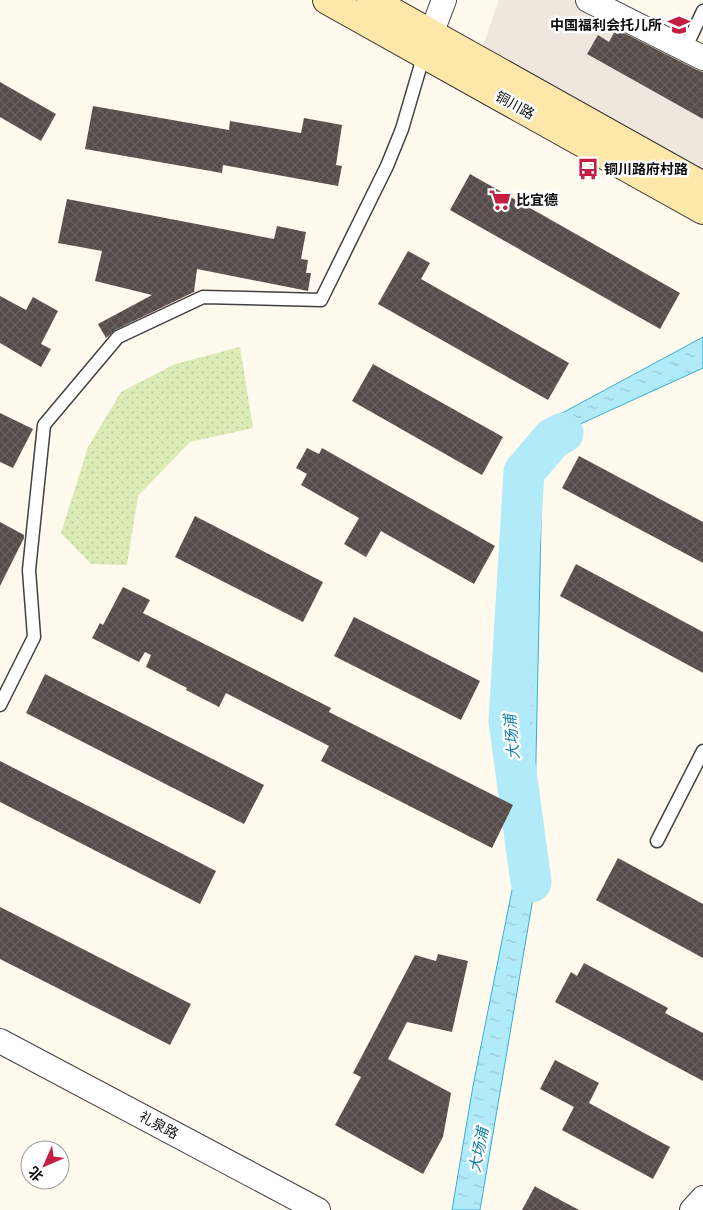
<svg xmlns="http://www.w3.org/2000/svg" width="703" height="1210" viewBox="0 0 703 1210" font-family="'Source Serif 4','Noto Sans SC',serif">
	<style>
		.grass { fill: url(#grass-dots) }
		.plaza { fill: #efe7dd }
		.water { fill: url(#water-ripples); stroke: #34afd3 }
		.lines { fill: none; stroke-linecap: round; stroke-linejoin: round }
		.river { stroke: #b1eaf9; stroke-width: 41 }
		.building { fill: url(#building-cross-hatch) }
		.service-casing { stroke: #414141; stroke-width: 15 }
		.minor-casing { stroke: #414141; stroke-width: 26 }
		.secondary-casing { stroke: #303030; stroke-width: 30 }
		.service { stroke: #fff; stroke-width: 12 }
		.minor { stroke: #fff; stroke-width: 24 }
		.secondary { stroke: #ffe7a9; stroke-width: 28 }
		.labels { text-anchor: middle; stroke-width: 5; stroke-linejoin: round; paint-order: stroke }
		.poi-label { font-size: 14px; font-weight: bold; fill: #0e0e0e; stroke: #fff; text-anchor: start }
		.street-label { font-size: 14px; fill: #0e0e0e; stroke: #fff }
		.water-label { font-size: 15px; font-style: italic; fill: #117ea5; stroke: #fff }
	</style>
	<defs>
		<pattern id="grass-dots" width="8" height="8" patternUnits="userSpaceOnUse" patternTransform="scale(1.25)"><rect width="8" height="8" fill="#dbebb6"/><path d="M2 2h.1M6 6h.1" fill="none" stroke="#bbc89b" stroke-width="1.8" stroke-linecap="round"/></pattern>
		<pattern id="water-ripples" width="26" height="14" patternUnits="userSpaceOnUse" patternTransform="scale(1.25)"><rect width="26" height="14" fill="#b1eaf9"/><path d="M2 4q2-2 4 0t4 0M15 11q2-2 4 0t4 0" fill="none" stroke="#97c8d4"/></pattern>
		<pattern id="building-cross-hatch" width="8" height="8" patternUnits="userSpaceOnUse" patternTransform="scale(1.25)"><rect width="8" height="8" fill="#574c49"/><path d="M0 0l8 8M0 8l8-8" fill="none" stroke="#6a615f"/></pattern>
	</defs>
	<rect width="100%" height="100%" fill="#fff9ee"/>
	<!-- grass -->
	<path class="grass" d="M 240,347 L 253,428 L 190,442 L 138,496 L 127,565 L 91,564 L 61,533 L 88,447 L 121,392 L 175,364 Z"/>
	<!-- plaza -->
	<path class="plaza" d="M 499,0 L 588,0 L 703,58 L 703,186 L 478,60 Z"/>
	<!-- water -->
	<path class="water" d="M 703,337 L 703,368 L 565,431 L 542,479 L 533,898 L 480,1210 L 452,1210 L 473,1086 L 524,830 L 509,721 L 524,472 L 553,418 Z"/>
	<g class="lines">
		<!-- river -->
		<path class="river" d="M 531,882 L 509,721 L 524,472 L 553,438 L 563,433"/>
	</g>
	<!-- building -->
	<path class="building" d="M 616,29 L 697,70 L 703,72 L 703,119 L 587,54 L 598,35 L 609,42 Z
		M 0,82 L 56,114 L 41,141 L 0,117 Z
		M 93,106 L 229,130 L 230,121 L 301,133 L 304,118 L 342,125 L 336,165 L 342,166 L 338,186 L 223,165 L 222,173 L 85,149 Z
		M 470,174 L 680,293 L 660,329 L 450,210 Z
		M 67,199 L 274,239 L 277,226 L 306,232 L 301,259 L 308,260 L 306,273 L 311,273 L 308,291 L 197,269 L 194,292 L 115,330 L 106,338 L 98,324 L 152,295 L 95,281 L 102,251 L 58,243 Z
		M 408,251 L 430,263 L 421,279 L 569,363 L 548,400 L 378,304 Z
		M 0,296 L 26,310 L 33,297 L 58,311 L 41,344 L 51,349 L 41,367 L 0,343 Z
		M 373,364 L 503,437 L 482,475 L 352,401 Z
		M 0,413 L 33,429 L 13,468 L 0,462 Z
		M 307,448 L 319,454 L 322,448 L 495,546 L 474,584 L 381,531 L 366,557 L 344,544 L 359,518 L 301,485 L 307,474 L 296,468 Z
		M 579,456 L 703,522 L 703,563 L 562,488 Z
		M 195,516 L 323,582 L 303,622 L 175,557 Z
		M 0,522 L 24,535 L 24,538 L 0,586 Z
		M 576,564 L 703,632 L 703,673 L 560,596 Z
		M 123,587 L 150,600 L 143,613 L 331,708 L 329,712 L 513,805 L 492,848 L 321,761 L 329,746 L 226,693 L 219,707 L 186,690 L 187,688 L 146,667 L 151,655 L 145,652 L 139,662 L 92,638 L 100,623 L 103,625 Z
		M 354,617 L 480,681 L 461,720 L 334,656 Z
		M 45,674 L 264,785 L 244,824 L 26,713 Z
		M 0,761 L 216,871 L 200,904 L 0,802 Z
		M 618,858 L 703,904 L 703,958 L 596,900 Z
		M 0,907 L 191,1004 L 170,1045 L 0,959 Z
		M 438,954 L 468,961 L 452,1032 L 407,1022 L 388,1059 L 451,1093 L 443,1137 L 423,1174 L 335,1125 L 361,1077 L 353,1073 L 415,955 L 436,961 Z
		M 584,963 L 668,1008 L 665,1013 L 703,1033 L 703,1081 L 555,1002 L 571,972 L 577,976 Z
		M 555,1060 L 599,1083 L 589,1103 L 670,1147 L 653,1179 L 562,1130 L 574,1107 L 540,1089 Z
		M 535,1186 L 536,1187 L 579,1210 L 522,1210 Z"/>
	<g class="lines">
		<!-- service casing -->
		<g class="service-casing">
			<path id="service" d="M 685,49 L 703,11
				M 0,705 L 34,637 L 29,570 L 44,425 L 118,337 L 203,297 L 321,300 L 387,166 L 402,129 L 424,54
				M 657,841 L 703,751"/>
		</g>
		<!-- minor casing -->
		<g class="minor-casing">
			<path id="minor" d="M 588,0 L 703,58
				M 425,50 L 444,0
				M 0,1041 L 318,1210
				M 692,1210 L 703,1198"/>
		</g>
		<!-- secondary casing -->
		<g class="secondary-casing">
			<path id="secondary" d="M 327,0 L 703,210
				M 371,0 L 703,186"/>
		</g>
		<!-- service -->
		<use href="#service" class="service"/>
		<!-- minor -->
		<use href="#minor" class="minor"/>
		<!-- secondary -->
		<use href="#secondary" class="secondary"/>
	</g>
	<!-- icons -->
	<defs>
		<g id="school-bare" transform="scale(1.725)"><path d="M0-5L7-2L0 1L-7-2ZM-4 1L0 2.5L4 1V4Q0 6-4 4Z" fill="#c41f43" stroke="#fff" stroke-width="2.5" paint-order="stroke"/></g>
		<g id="bus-bare" transform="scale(1.725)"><path d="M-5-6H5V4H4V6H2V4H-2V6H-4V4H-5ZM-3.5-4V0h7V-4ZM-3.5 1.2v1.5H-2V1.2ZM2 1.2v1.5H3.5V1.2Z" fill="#c41f43" stroke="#fff" stroke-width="2.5" paint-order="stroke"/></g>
		<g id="supermarket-bare" transform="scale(1.725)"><path d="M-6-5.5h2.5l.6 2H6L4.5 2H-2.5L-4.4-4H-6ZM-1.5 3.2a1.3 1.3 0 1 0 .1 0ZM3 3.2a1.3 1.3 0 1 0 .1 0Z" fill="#c41f43" stroke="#fff" stroke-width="2.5" paint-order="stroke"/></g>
	</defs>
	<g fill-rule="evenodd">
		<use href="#school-bare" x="679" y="25"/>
		<use href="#bus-bare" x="588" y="169"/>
		<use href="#supermarket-bare" x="500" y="200"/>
	</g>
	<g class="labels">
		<!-- poi labels -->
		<g class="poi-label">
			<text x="662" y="30" text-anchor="end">中国福利会托儿所</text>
			<text x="604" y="174">铜川路府村路</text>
			<text x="516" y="205">比宜德</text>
		</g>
		<!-- street labels -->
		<g class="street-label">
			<text transform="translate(515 105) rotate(29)" y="5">铜川路</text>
			<text transform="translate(159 1125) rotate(28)" y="5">礼泉路</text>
		</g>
		<!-- water labels -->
		<g class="water-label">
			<text transform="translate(512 737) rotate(-95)" y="5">大场浦</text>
			<text transform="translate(479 1150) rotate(-79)" y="5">大场浦</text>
		</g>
	</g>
	<!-- north arrow -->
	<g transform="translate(45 1165) rotate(225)"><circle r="24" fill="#ffffff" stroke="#9f9f9f"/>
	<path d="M0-4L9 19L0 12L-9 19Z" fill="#c41f43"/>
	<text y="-8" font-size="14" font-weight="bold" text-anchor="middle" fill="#0e0e0e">北</text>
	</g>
</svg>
